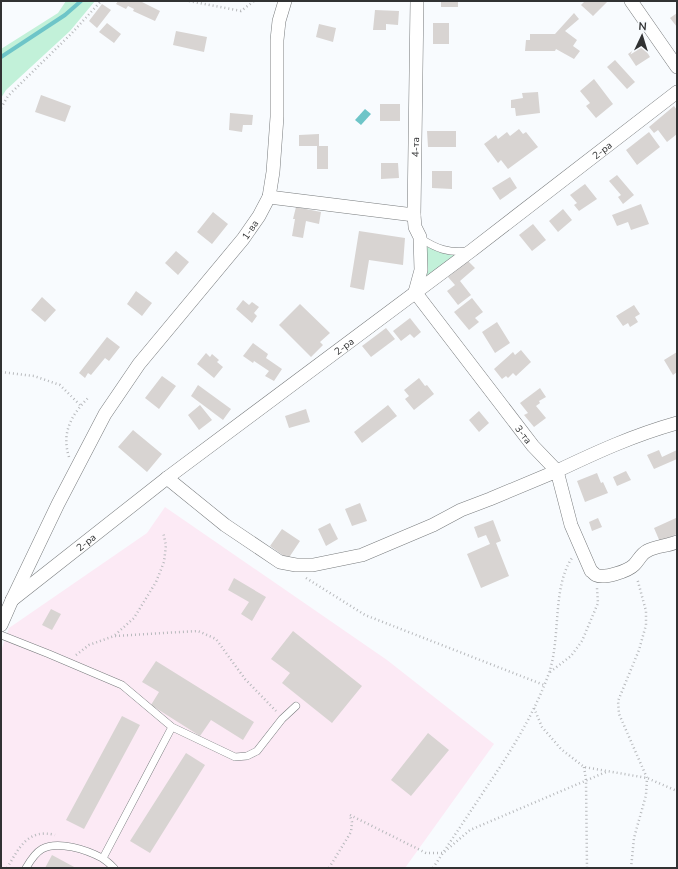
<svg xmlns="http://www.w3.org/2000/svg" width="678" height="869" viewBox="0 0 678 869" font-family="'Nunito Sans',sans-serif">
	<style>
		.industrial { fill: #fceaf5 }
		.green { fill: #c2f1d9 }
		.water { fill: #6ec5c8 }
		.lines { fill: none; stroke-linecap: round; stroke-linejoin: round }
		.stream { stroke: #6ec5c8; stroke-width: 4 }
		.building { fill: #d8d4d2 }
		.lane-casing { stroke: #787b7d; stroke-width: 8 }
		.street-casing { stroke: #787b7d; stroke-width: 14 }
		.path { stroke: #b7b9bc; stroke-width: 2.5; stroke-dasharray: 1 3; stroke-linecap: butt }
		.lane { stroke: #fff; stroke-width: 7 }
		.street { stroke: #fff; stroke-width: 13 }
		.labels { text-anchor: middle; stroke-width: 3; stroke-linejoin: round; paint-order: stroke }
		.street-label { font-size: 10px; fill: #313233; stroke: #f8fbfe }
	</style>
	<rect width="100%" height="100%" fill="#f8fbfe"/>
	<!-- industrial -->
	<path class="industrial" d="M 165,507 L 387,660 L 494,744 L 405,868 L 1,868 L 1,651 L 9,628 L 147,533 Z"/>
	<!-- green -->
	<path class="green" d="M 66,1 L 95,1 L 70,31 L 6,90 L 1,98 L 1,49 L 58,13 Z
		M 420,237 L 430,244 L 471,251 L 415,292 Z"/>
	<!-- water -->
	<path class="water" d="M 365,109 L 371,114 L 361,125 L 355,120 Z"/>
	<g class="lines">
		<!-- stream -->
		<path class="stream" d="M 1,57 L 65,15 L 81,1"/>
	</g>
	<!-- building -->
	<path class="building" d="M 118,1 L 140,1 L 160,11 L 155,21 L 133,11 L 134,9 L 128,6 L 126,9 L 116,4 Z
		M 441,1 L 458,1 L 458,7 L 441,7 Z
		M 585,1 L 608,1 L 593,16 L 581,5 Z
		M 102,4 L 111,10 L 97,28 L 89,21 Z
		M 375,10 L 399,11 L 398,25 L 386,24 L 386,30 L 373,30 Z
		M 574,13 L 579,19 L 565,31 L 577,40 L 573,46 L 580,51 L 574,59 L 556,49 L 555,51 L 525,51 L 526,40 L 530,40 L 530,34 L 555,34 Z
		M 677,13 L 677,27 L 670,18 Z
		M 107,23 L 121,34 L 114,43 L 99,32 Z
		M 433,23 L 449,23 L 449,44 L 433,44 Z
		M 319,24 L 336,28 L 333,42 L 316,37 Z
		M 176,31 L 207,37 L 204,52 L 173,45 Z
		M 642,44 L 650,57 L 636,66 L 628,54 Z
		M 615,60 L 635,82 L 627,89 L 607,67 Z
		M 594,79 L 613,104 L 596,118 L 586,106 L 590,103 L 580,91 Z
		M 538,92 L 540,113 L 516,116 L 515,108 L 511,108 L 511,100 L 523,98 L 522,93 Z
		M 41,95 L 71,106 L 65,122 L 35,112 Z
		M 380,104 L 400,104 L 400,121 L 380,121 Z
		M 674,106 L 677,110 L 677,134 L 667,142 L 658,130 L 654,133 L 649,127 Z
		M 230,113 L 253,115 L 252,125 L 243,125 L 242,132 L 229,130 Z
		M 519,129 L 523,134 L 526,132 L 538,147 L 508,169 L 501,160 L 498,163 L 484,144 L 496,135 L 498,139 L 507,132 L 510,136 Z
		M 427,131 L 456,131 L 456,147 L 428,147 Z
		M 649,132 L 660,147 L 637,165 L 626,150 Z
		M 319,134 L 319,146 L 328,146 L 328,169 L 317,169 L 317,146 L 299,146 L 299,135 Z
		M 381,163 L 398,163 L 399,178 L 381,179 Z
		M 432,171 L 452,171 L 452,189 L 432,188 Z
		M 617,175 L 634,195 L 623,204 L 618,197 L 621,195 L 609,181 Z
		M 510,177 L 517,188 L 500,200 L 492,188 Z
		M 585,184 L 597,199 L 579,211 L 574,205 L 577,203 L 570,195 Z
		M 641,204 L 649,224 L 631,230 L 628,222 L 617,226 L 612,215 Z
		M 296,207 L 321,212 L 319,224 L 306,221 L 303,238 L 292,236 L 295,219 L 293,219 Z
		M 563,209 L 572,220 L 558,232 L 549,221 Z
		M 213,212 L 228,224 L 212,244 L 197,232 Z
		M 533,224 L 546,240 L 532,251 L 519,235 Z
		M 359,231 L 405,238 L 403,265 L 369,260 L 364,290 L 350,287 Z
		M 176,251 L 189,262 L 178,275 L 165,263 Z
		M 468,261 L 475,268 L 460,281 L 471,295 L 458,305 L 447,291 L 455,285 L 448,277 Z
		M 136,291 L 152,303 L 142,316 L 127,304 Z
		M 42,297 L 56,310 L 45,322 L 31,310 Z
		M 472,298 L 483,312 L 475,318 L 479,322 L 469,330 L 454,312 Z
		M 243,300 L 249,305 L 252,302 L 259,307 L 254,313 L 257,316 L 252,323 L 236,309 Z
		M 300,304 L 330,333 L 320,342 L 323,345 L 311,357 L 279,325 Z
		M 634,305 L 640,314 L 635,317 L 638,322 L 630,327 L 628,323 L 623,326 L 616,316 Z
		M 410,318 L 421,332 L 414,338 L 410,334 L 401,341 L 393,331 Z
		M 497,322 L 510,343 L 495,353 L 482,332 Z
		M 386,328 L 395,339 L 371,357 L 362,346 Z
		M 107,337 L 120,347 L 109,361 L 105,358 L 91,375 L 88,373 L 85,378 L 79,373 Z
		M 253,343 L 268,354 L 266,358 L 282,369 L 274,381 L 265,376 L 269,371 L 254,361 L 253,363 L 243,356 Z
		M 521,350 L 531,362 L 516,376 L 513,373 L 508,378 L 506,376 L 502,379 L 494,369 L 513,352 L 515,355 Z
		M 677,352 L 677,372 L 673,375 L 664,360 Z
		M 206,353 L 210,357 L 212,354 L 219,360 L 217,362 L 223,367 L 214,378 L 197,364 Z
		M 162,376 L 176,386 L 159,409 L 145,398 Z
		M 419,378 L 425,386 L 427,385 L 434,394 L 414,410 L 405,399 L 409,396 L 404,390 Z
		M 198,385 L 231,409 L 223,420 L 191,396 Z
		M 540,388 L 546,397 L 539,401 L 540,403 L 536,406 L 546,418 L 534,427 L 524,415 L 528,413 L 520,403 Z
		M 200,405 L 212,420 L 199,430 L 188,415 Z
		M 388,405 L 397,416 L 362,443 L 354,432 Z
		M 306,409 L 310,422 L 289,428 L 285,416 Z
		M 479,411 L 489,423 L 479,432 L 469,420 Z
		M 133,430 L 162,454 L 147,472 L 118,447 Z
		M 659,450 L 662,457 L 677,450 L 677,459 L 654,469 L 647,455 Z
		M 626,471 L 631,480 L 617,486 L 613,477 Z
		M 597,473 L 601,483 L 603,482 L 608,493 L 585,502 L 577,481 Z
		M 360,503 L 367,521 L 352,526 L 345,509 Z
		M 598,518 L 602,527 L 592,531 L 589,522 Z
		M 676,518 L 677,534 L 660,542 L 654,528 Z
		M 493,520 L 501,541 L 496,543 L 509,576 L 481,588 L 467,554 L 490,544 L 486,535 L 478,538 L 474,527 Z
		M 330,523 L 338,539 L 326,546 L 318,529 Z
		M 282,529 L 300,541 L 288,559 L 270,546 Z
		M 234,578 L 266,597 L 252,621 L 241,614 L 249,602 L 228,590 Z
		M 51,609 L 61,614 L 52,630 L 42,625 Z
		M 293,631 L 362,686 L 332,723 L 282,683 L 290,673 L 271,659 Z
		M 156,661 L 254,722 L 243,740 L 211,720 L 200,736 L 151,705 L 159,692 L 142,682 Z
		M 122,716 L 140,725 L 84,829 L 66,820 Z
		M 428,733 L 449,750 L 411,796 L 391,780 Z
		M 186,753 L 205,765 L 150,853 L 130,841 Z
		M 52,855 L 76,868 L 45,868 Z"/>
	<g class="lines">
		<!-- lane casing -->
		<g class="lane-casing">
			<path id="lane" d="M 420,238 C 437,249 448,253 468,251
				M 1,635 L 49,654 L 122,685 L 172,727 L 235,757 L 247,756 L 257,751 L 282,719 L 296,706
				M 103,858 L 172,727
				M 26,868 C 30,861 35,853 42,849 C 58,840 87,850 102,858 C 107,861 111,865 114,868"/>
		</g>
		<!-- street casing -->
		<g class="street-casing">
			<g id="street">
				<path d="M 631,1 L 677,67"/>
				<path d="M 269,197 L 414,215"/>
				<path id="s1" d="M 415,292 L 533,446 L 557,471 C 597,452 634,435 677,423"/>
				<path id="s2" d="M 415,292 L 421,270 L 420,237 L 415,227 L 414,215 L 417,1"/>
				<path d="M 167,478 L 225,525 L 280,562 L 296,565 L 313,565 L 362,555 L 433,525 L 461,510 L 490,499 L 557,471 L 571,525 L 591,571 C 593,572 594,574 596,575 C 604,579 628,571 634,565 C 639,560 641,554 647,551 C 655,546 668,546 677,542"/>
				<path id="s3" d="M 12,600 L 167,478 L 471,251 L 677,92"/>
				<path id="s4" d="M 1,625 L 12,600 L 58,504 L 105,414 L 139,364 L 243,239 L 259,216 L 269,197 L 273,172 L 277,117 L 277,40 L 279,21 L 285,1"/>
			</g>
		</g>
		<!-- path -->
		<path class="path" d="M 189,1 L 241,11 L 254,1
			M 1,108 L 8,96 L 72,33 L 101,1
			M 1,372 L 34,376 L 60,385 L 81,406
			M 69,457 C 61,432 72,414 89,397
			M 306,578 L 365,615 L 544,685
			M 115,635 L 134,618 L 156,582 L 164,562 L 166,545 L 163,532
			M 76,655 L 89,645 L 114,636 L 198,631 L 216,639 L 245,679 L 276,711
			M 550,672 L 571,656 L 582,641 L 598,603 L 597,588
			M 534,708 L 542,727 L 561,749 L 584,767 L 647,778 L 677,791
			M 584,767 L 586,780 L 587,868
			M 350,815 L 426,853 L 443,853 L 470,830 L 606,772
			M 7,868 C 19,848 28,828 55,835
			M 329,868 L 351,832 L 352,822 L 350,816
			M 433,868 C 452,839 471,811 490,782 C 513,748 535,712 549,673 C 561,638 552,587 572,558
			M 631,868 L 634,838 L 646,795 L 647,778 L 619,714 L 618,701 L 639,650 L 646,625 L 646,611 L 637,578"/>
		<!-- lane -->
		<use href="#lane" class="lane"/>
		<!-- street -->
		<use href="#street" class="street"/>
	</g>
	<g class="labels">
		<!-- street labels -->
		<g class="street-label">
			<text dy="4" stroke="none"><textPath href="#s2" startOffset="147">4-та</textPath></text>
			<text dy="4" stroke="none"><textPath href="#s3" startOffset="742">2-ра</textPath></text>
			<text dy="4" stroke="none"><textPath href="#s4" startOffset="470">1-ва</textPath></text>
			<text dy="4" stroke="none"><textPath href="#s3" startOffset="418">2-ра</textPath></text>
			<text dy="4" stroke="none"><textPath href="#s1" startOffset="179">3-та</textPath></text>
			<text dy="4" stroke="none"><textPath href="#s3" startOffset="94">2-ра</textPath></text>
		</g>
	</g>
	<!-- border -->
	<rect width="678" height="869" fill="none" stroke="#313233" stroke-width="4"/>
	<!-- north arrow -->
	<g transform="translate(642 36) rotate(4)" stroke="#f8fbfe" stroke-width="3" paint-order="stroke">
	<path d="M0-3L7 15L0 10L-7 15Z" fill="#313233"/>
	<text y="-6" font-size="11" font-weight="bold" text-anchor="middle" fill="#313233">N</text>
	</g>
</svg>
